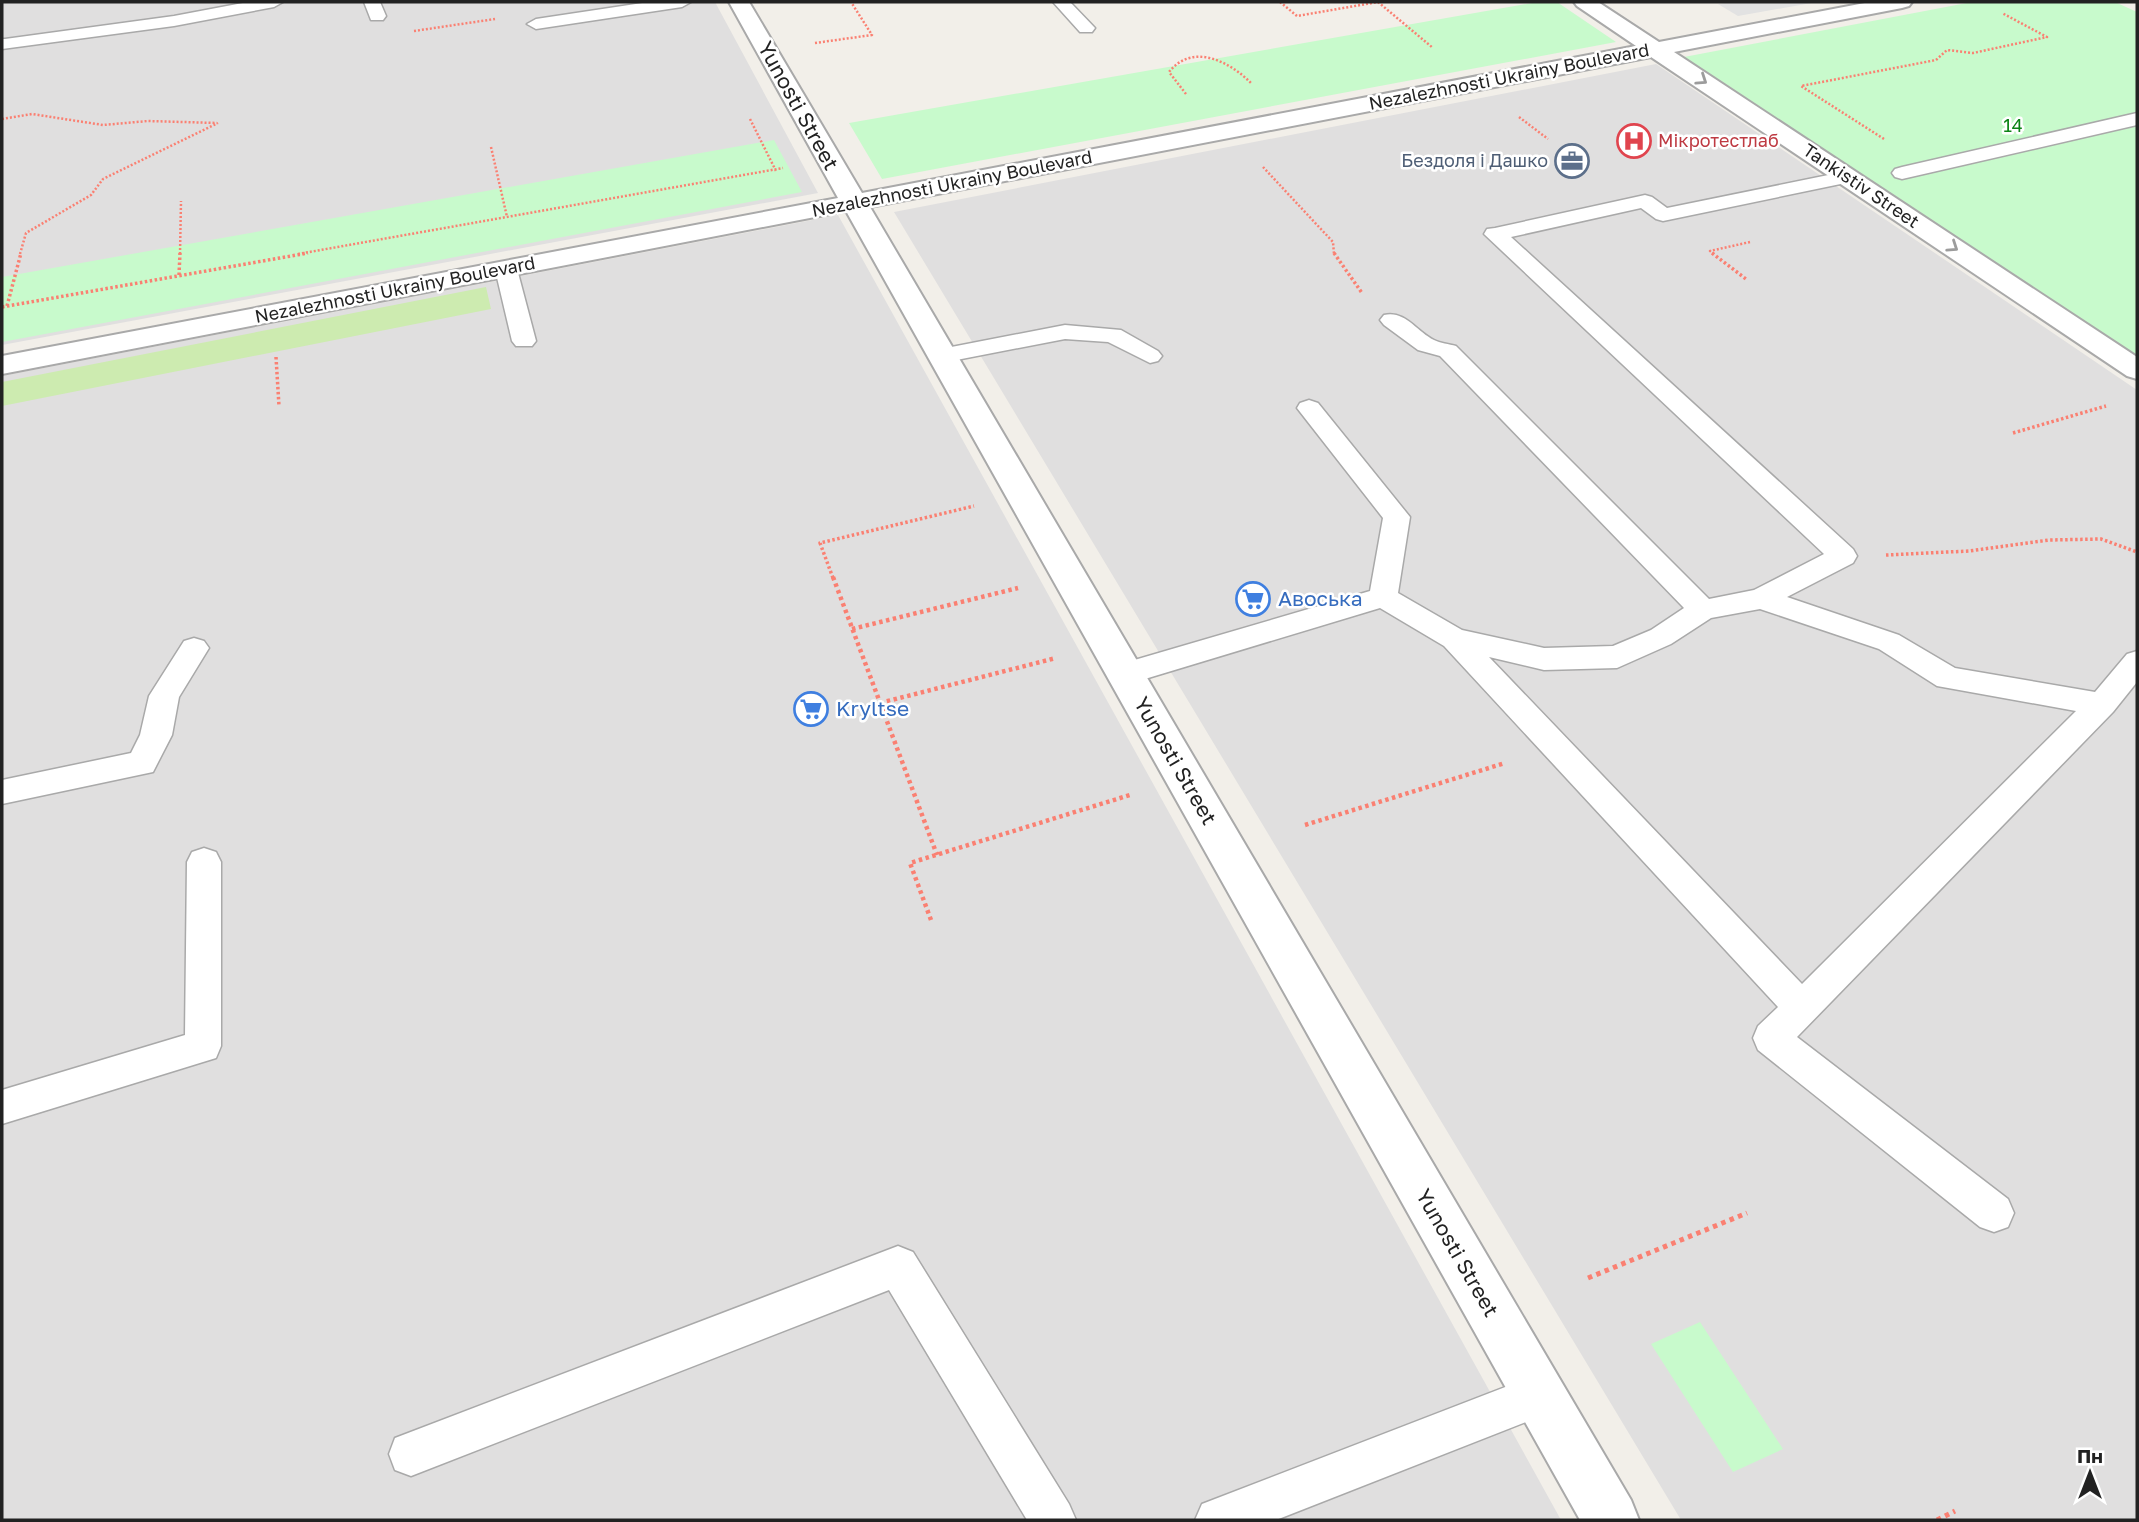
<svg xmlns="http://www.w3.org/2000/svg" width="2139" height="1522" viewBox="0 0 2139 1522" font-family="'Golos Text',sans-serif">
	<style>
		.residential { fill: #e0dfdf }
		.grass { fill: #cdebb0 }
		.park { fill: #c8facc }
		.parking { fill: #e2e2e2 }
		.lines { fill: none; stroke-linecap: round; stroke-linejoin: round }
		.lane-casing { stroke: #a9a9a9; stroke-width: 3 }
		.street-casing { stroke: #a9a9a9; stroke-width: 4 }
		.path-far3 { stroke: #fa8072; stroke-width: 2.5; stroke-dasharray: 2 2; stroke-linecap: butt }
		.path-far2 { stroke: #fa8072; stroke-width: 3.5; stroke-dasharray: 2.5 2.5; stroke-linecap: butt }
		.path-far1 { stroke: #fa8072; stroke-width: 4.5; stroke-dasharray: 3.5 3.5; stroke-linecap: butt }
		.path { stroke: #fa8072; stroke-width: 5; stroke-dasharray: 4.5 4.5; stroke-linecap: butt }
		.lane { fill: #fff; fill-rule: evenodd }
		.street { fill: #fff; fill-rule: evenodd }
		.oneway { stroke: #9c9c9c }
		.labels { text-anchor: middle; stroke-width: 5; stroke-linejoin: round; paint-order: stroke }
		.far-street-label { font-size: 18px; fill: #222; stroke: #fff }
		.far-park-label { font-size: 18px; fill: #0c8416; stroke: #fff }
		.far-health-label { font-size: 18px; fill: #be3a42; stroke: #fff; text-anchor: start }
		.far-service-label { font-size: 18px; fill: #4e5e75; stroke: #fff; text-anchor: end }
		.street-label { font-size: 21px; fill: #222; stroke: #fff }
		.shop-label { font-size: 21px; fill: #366cbe; stroke: #fff; text-anchor: start }
	</style>
	<rect width="100%" height="100%" fill="#f2efe9"/>
	<!-- residential -->
	<path class="residential" d="M 2,2 L 715,2 L 818,193 L 2,345 Z
		M 1656,64 L 2137,390 L 2137,1520 L 1681,1520 L 894,212 Z
		M 838,215 L 1561,1520 L 2,1520 L 2,376 Z"/>
	<!-- grass -->
	<path class="grass" d="M 486,287 L 491,309 L 2,406 L 2,382 Z"/>
	<!-- park -->
	<path class="park" d="M 1538,2 L 1557,2 L 1616,42 L 882,179 L 849,123 Z
		M 1972,2 L 2115,2 L 2137,12 L 2137,356 L 1684,57 Z
		M 774,140 L 802,192 L 2,342 L 2,277 Z
		M 1700,1322 L 1783,1449 L 1733,1472 L 1651,1344 Z"/>
	<!-- parking -->
	<path class="parking" d="M 1732,2 L 1817,2 L 1738,16 L 1718,4 Z"/>
	<g class="lines">
		<!-- lane casing -->
		<g class="lane-casing">
			<path id="lane" d="M 248,2 L 283,2 L 274,7 L 174,26 L 2,49 L 2,39 L 5,39 L 174,16 Z
				M 364,2 L 380,2 L 386,16 L 383,20 L 371,20 Z
				M 649,2 L 691,2 L 682,7 L 536,29 L 527,24 L 536,19 Z
				M 1053,2 L 1070,2 L 1095,28 L 1092,32 L 1080,32 Z
				M 2137,113 L 2137,125 L 1902,179 L 1895,177 L 1892,173 L 1895,169 L 1902,167 Z
				M 1848,171 L 1855,173 L 1858,177 L 1855,181 L 1663,221 L 1656,219 L 1641,208 L 1511,237 L 1853,549 L 1857,556 L 1853,563 L 1787,597 L 1899,635 L 1955,668 L 2095,692 L 2127,654 L 2137,651 L 2137,682 L 2113,712 L 1797,1037 L 2008,1199 L 2014,1213 L 2008,1227 L 1994,1232 L 1980,1227 L 1758,1050 L 1753,1038 L 1758,1026 L 1778,1007 L 1444,646 L 1380,608 L 1125,685 L 1114,682 L 1110,674 L 1114,666 L 1370,591 L 1383,518 L 1297,408 L 1300,403 L 1309,400 L 1318,403 L 1410,517 L 1398,593 L 1462,630 L 1544,648 L 1613,646 L 1651,630 L 1684,608 L 1440,356 L 1418,350 L 1384,325 L 1380,320 L 1384,315 C 1405,310 1416,331 1434,340 C 1440,343 1449,344 1456,346 L 1709,599 L 1754,590 L 1824,554 L 1484,234 L 1487,229 L 1495,228 L 1645,195 L 1652,197 L 1667,208 ZM 1760,609 L 1879,649 L 1937,686 L 2076,711 L 1802,984 L 1489,657 L 1544,670 L 1617,668 L 1671,644 L 1711,618 Z
				M 506,262 L 514,264 L 517,269 L 536,341 L 532,346 L 516,346 L 512,341 L 495,269 L 498,264 Z
				M 1065,325 L 1121,330 L 1158,351 L 1162,356 L 1158,361 L 1150,363 L 1108,342 L 1065,339 L 941,363 L 933,361 L 929,356 L 933,351 L 941,349 Z
				M 194,638 L 204,641 L 209,648 L 179,697 L 172,735 L 153,772 L 2,804 L 2,780 L 131,753 L 140,735 L 149,696 L 184,641 Z
				M 204,848 L 216,852 L 221,862 L 221,1046 L 216,1058 L 2,1124 L 2,1090 L 185,1035 L 187,862 L 192,852 Z
				M 898,1246 L 913,1252 L 1069,1504 L 1076,1520 L 1027,1520 L 889,1290 L 411,1476 L 395,1470 L 389,1454 L 395,1438 Z
				M 1539,1374 L 1554,1381 L 1561,1396 L 1554,1411 L 1276,1520 L 1195,1520 L 1202,1504 Z"/>
		</g>
		<!-- street casing -->
		<g class="street-casing">
			<path id="street" d="M 729,2 L 749,2 L 862,193 L 1636,46 L 1577,6 L 1574,2 L 1598,2 L 1659,42 L 1870,2 L 1912,2 L 1909,6 L 1902,8 L 1674,52 L 2137,357 L 2137,379 L 2127,376 L 1651,57 L 870,207 L 1631,1500 L 1639,1520 L 1580,1520 L 846,211 L 2,374 L 2,356 L 838,198 Z"/>
		</g>
		<!-- path-far3 -->
		<path class="path-far3" d="M 1280,2 L 1297,16 L 1378,2
			M 1378,2 L 1433,48
			M 414,31 L 495,19
			M 815,43 L 872,35 L 851,2
			M 1186,94 L 1169,72 C 1193,42 1230,62 1251,83
			M 1519,117 L 1548,139
			M 2,119 L 32,114 L 103,125 L 148,121 L 217,123
			M 750,119 L 776,171
			M 1884,139 L 1801,86 L 1936,60 L 1947,50 L 1973,53 L 2047,37 L 2002,13
			M 491,147 L 507,217
			M 1263,167 L 1333,242 L 1334,254
			M 20,254 L 26,233 L 91,195 L 103,179 L 218,123
			M 180,254 L 181,201
			M 298,254 L 783,168
			M 1714,254 L 1710,251 L 1750,242"/>
		<!-- path-far2 -->
		<path class="path-far2" d="M 1334,253 L 1362,293
			M 1712,253 L 1746,279
			M 179,275 L 180,253
			M 7,306 L 21,253
			M 2,307 L 308,253
			M 276,357 L 279,406
			M 2013,433 L 2106,406
			M 1886,555 L 1969,551 L 2049,540 L 2101,539 L 2137,552
			M 833,578 L 820,543 L 974,506"/>
		<!-- path-far1 -->
		<path class="path-far1" d="M 833,577 L 937,855
			M 852,629 L 1018,588
			M 880,703 L 1056,658
			M 1305,825 L 1505,763
			M 931,920 L 910,863 L 1130,795"/>
		<!-- path -->
		<path class="path" d="M 1588,1278 L 1747,1213
			M 1937,1520 L 1955,1511"/>
		<!-- lane -->
		<use href="#lane" class="lane"/>
		<!-- street -->
		<use href="#street" class="street"/>
	</g>
	<!-- one-way arrows -->
	<defs><path id="oneway-chevron" d="M-2-3.5L2.5 0L-2 3.5" fill="none" stroke-width="1.6" stroke-linecap="round" stroke-linejoin="round" transform="scale(1.75)"/></defs>
	<g class="oneway">
		<use href="#oneway-chevron" transform="translate(1702 80) rotate(34)"/>
		<use href="#oneway-chevron" transform="translate(1953 247) rotate(34)"/>
	</g>
	<!-- icons -->
	<defs>
		<g id="hospital-ring" transform="scale(1.75)"><circle r="9.5" fill="#fff" stroke="#e0444e" stroke-width="1.5"/><path d="M-5-5h3v3.5h4V-5h3V5h-3V1.5h-4V5h-3Z" fill="#e0444e"/></g>
		<g id="office-ring" transform="scale(1.75)"><circle r="9.5" fill="#fff" stroke="#5c6f8a" stroke-width="1.5"/><path d="M-6-3h4V-5.5h4V-3h4V5H-6ZM-1-4.5V-3h2v-1.5ZM-6 0V1H6V0Z" fill="#5c6f8a"/></g>
		<g id="supermarket-ring" transform="scale(1.75)"><circle r="9.5" fill="#fff" stroke="#3f7fe0" stroke-width="1.5"/><path d="M-6-5.5h2.5l.6 2H6L4.5 2H-2.5L-4.4-4H-6ZM-1.5 3.2a1.3 1.3 0 1 0 .1 0ZM3 3.2a1.3 1.3 0 1 0 .1 0Z" fill="#3f7fe0"/></g>
	</defs>
	<g fill-rule="evenodd">
		<use href="#hospital-ring" x="1634" y="141"/>
		<use href="#office-ring" x="1572" y="161"/>
		<use href="#supermarket-ring" x="1253" y="599"/>
		<use href="#supermarket-ring" x="811" y="709"/>
	</g>
	<g class="labels">
		<!-- far-street labels -->
		<g class="far-street-label">
			<text transform="translate(1509 77) rotate(-11)" y="6">Nezalezhnosti Ukrainy Boulevard</text>
			<text transform="translate(952 184) rotate(-11)" y="6">Nezalezhnosti Ukrainy Boulevard</text>
			<text transform="translate(1861 186) rotate(34)" y="6">Tankistiv Street</text>
			<text transform="translate(395 290) rotate(-11)" y="6">Nezalezhnosti Ukrainy Boulevard</text>
		</g>
		<!-- far-park labels -->
		<g class="far-park-label">
			<text x="2013" y="132">14</text>
		</g>
		<!-- far-health labels -->
		<g class="far-health-label">
			<text x="1658" y="147">Мікротестлаб</text>
		</g>
		<!-- far-service labels -->
		<g class="far-service-label">
			<text x="1548" y="167">Бездоля і Дашко</text>
		</g>
		<!-- street labels -->
		<g class="street-label">
			<text transform="translate(798 106) rotate(61)" y="7">Yunosti Street</text>
			<text transform="translate(1175 761) rotate(60)" y="7">Yunosti Street</text>
			<text transform="translate(1457 1253) rotate(60)" y="7">Yunosti Street</text>
		</g>
		<!-- shop labels -->
		<g class="shop-label">
			<text x="1278" y="606">Авоська</text>
			<text x="836" y="716">Kryltse</text>
		</g>
	</g>
	<!-- border -->
	<rect width="2139" height="1522" fill="none" stroke="#222222" stroke-width="7"/>
	<!-- north arrow -->
	<g transform="translate(2090 1473)" stroke="#ffffff" stroke-width="5" paint-order="stroke">
	<path d="M0-5L12 26L0 18L-12 26Z" fill="#222222"/>
	<text y="-10" font-size="19" font-weight="bold" text-anchor="middle" fill="#222222">Пн</text>
	</g>
</svg>
